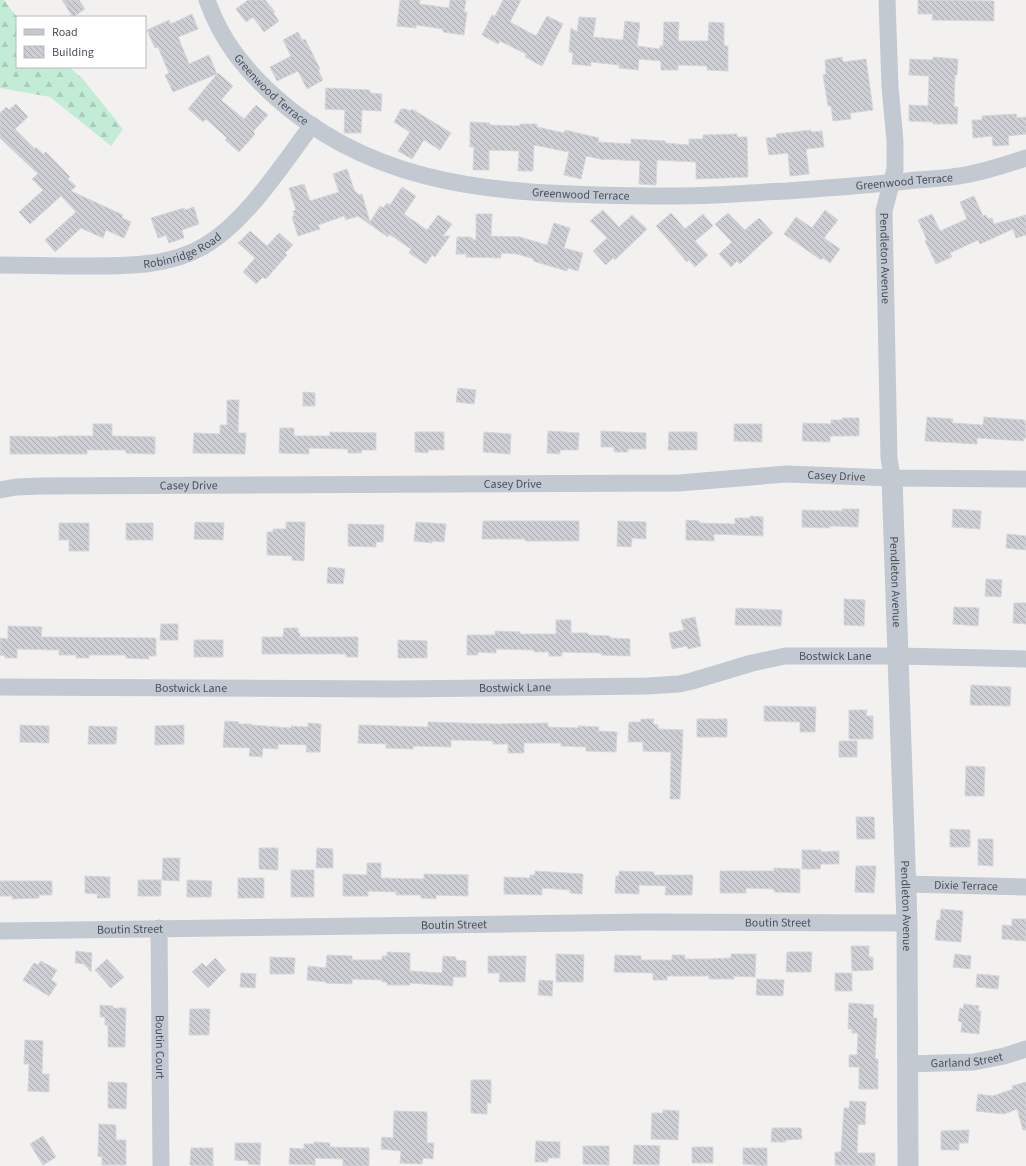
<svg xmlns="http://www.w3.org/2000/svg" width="1026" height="1166" viewBox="0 0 1026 1166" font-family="'Source Sans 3',sans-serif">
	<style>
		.forest { fill: url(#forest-firs) }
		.building { fill: url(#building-back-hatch); stroke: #d5d6db }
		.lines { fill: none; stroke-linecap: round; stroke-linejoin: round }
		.minor { stroke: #c2c9d1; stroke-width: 17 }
		.tertiary { stroke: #c2c9d1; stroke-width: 21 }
		.labels { text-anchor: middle; stroke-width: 4; stroke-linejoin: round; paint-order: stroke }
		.street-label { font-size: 12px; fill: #49515c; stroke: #fff }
	</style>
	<defs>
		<pattern id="forest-firs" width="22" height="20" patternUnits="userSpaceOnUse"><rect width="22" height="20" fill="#c3ecd7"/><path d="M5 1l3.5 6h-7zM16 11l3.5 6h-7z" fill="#a9ccbb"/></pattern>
		<pattern id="building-back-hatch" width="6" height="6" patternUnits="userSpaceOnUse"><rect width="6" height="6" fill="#cdcfd4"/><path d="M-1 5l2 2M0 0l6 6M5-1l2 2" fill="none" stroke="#a8aaaf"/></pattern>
	</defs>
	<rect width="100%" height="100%" fill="#f2f1f0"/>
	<!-- forest -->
	<path class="forest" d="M 0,0 L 4,0 L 17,17 L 17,67 L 69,67 L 82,78 L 123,129 L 111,146 L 50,97 L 0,88 Z"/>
	<!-- building -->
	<path class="building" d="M 62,0 L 79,0 L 85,9 L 73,17 Z
		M 248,0 L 265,0 L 275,12 L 273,13 L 279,21 L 264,32 L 253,17 L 246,22 L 236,9 Z
		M 400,0 L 420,0 L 419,4 L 449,8 L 450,0 L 466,0 L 464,12 L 467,12 L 464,35 L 443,32 L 443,29 L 416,25 L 416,28 L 397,26 Z
		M 503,0 L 521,0 L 510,22 L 536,36 L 547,16 L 563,24 L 542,66 L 525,57 L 526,54 L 500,41 L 498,44 L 482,35 L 492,15 L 495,16 Z
		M 918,0 L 994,1 L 994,21 L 932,20 L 933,14 L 918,14 Z
		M 192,14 L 198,29 L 178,37 L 189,64 L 209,55 L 217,74 L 173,92 L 165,75 L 169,73 L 158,47 L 155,48 L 147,30 L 169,20 L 171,24 Z
		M 579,17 L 596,18 L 593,37 L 623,40 L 625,21 L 640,23 L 637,46 L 660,49 L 660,46 L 663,46 L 664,22 L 679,22 L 678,41 L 708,41 L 709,22 L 724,23 L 724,46 L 728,46 L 728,71 L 707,70 L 707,66 L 678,65 L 678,70 L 661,70 L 661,61 L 639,59 L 638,70 L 619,68 L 619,65 L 591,62 L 591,66 L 572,64 L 573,53 L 569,52 L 571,28 L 577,32 Z
		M 298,32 L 302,40 L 305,39 L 320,69 L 318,70 L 323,80 L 307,89 L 298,71 L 277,81 L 270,67 L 291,56 L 283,40 Z
		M 842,57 L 843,62 L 866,59 L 873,110 L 850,113 L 851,119 L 833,121 L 831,106 L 828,106 L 823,75 L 826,74 L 825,60 Z
		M 933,57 L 958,59 L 957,75 L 955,75 L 954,107 L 958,107 L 957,124 L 933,124 L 933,122 L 909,121 L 909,105 L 928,106 L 929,76 L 909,75 L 910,59 L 933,60 Z
		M 218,73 L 233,86 L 221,100 L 244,119 L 256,105 L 268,115 L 253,132 L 255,134 L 239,152 L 225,140 L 227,138 L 206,119 L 203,122 L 188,109 Z
		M 326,88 L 370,90 L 370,93 L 382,94 L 381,111 L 362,110 L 361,133 L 344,133 L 345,110 L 325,109 Z
		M 16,104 L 28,117 L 15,129 L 35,149 L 36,147 L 43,154 L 46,152 L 70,177 L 68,179 L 76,186 L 71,191 L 123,215 L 122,218 L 131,222 L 124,238 L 106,230 L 103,238 L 81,228 L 55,252 L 45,240 L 76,212 L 61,196 L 30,224 L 19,212 L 43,190 L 32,179 L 38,174 L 0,138 L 0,113 L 6,107 L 9,110 Z
		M 401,109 L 406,109 L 410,111 L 412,109 L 451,133 L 440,150 L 424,140 L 412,159 L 398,151 L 410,132 L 394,122 Z
		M 1016,114 L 1017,118 L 1026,117 L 1026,134 L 1008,136 L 1009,145 L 993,146 L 992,136 L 973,138 L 972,120 L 982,120 L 982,116 Z
		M 470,122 L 490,123 L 490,125 L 520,126 L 520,124 L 537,124 L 537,127 L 564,133 L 565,130 L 599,138 L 598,142 L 631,144 L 631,139 L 665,141 L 665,143 L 689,145 L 689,139 L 703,139 L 703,135 L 737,134 L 737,137 L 747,137 L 748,177 L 696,179 L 696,162 L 657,160 L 656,185 L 639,184 L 640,161 L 605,159 L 605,160 L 586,156 L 581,179 L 564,175 L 569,152 L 534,145 L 533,171 L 518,171 L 519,151 L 489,150 L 489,170 L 473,170 L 474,147 L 470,147 Z
		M 811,130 L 811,132 L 822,131 L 824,147 L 806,149 L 809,174 L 790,176 L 788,153 L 769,155 L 766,138 L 777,137 L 776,134 Z
		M 347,169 L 355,192 L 357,192 L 358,195 L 362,194 L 370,222 L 380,206 L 383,208 L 387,203 L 390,205 L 402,187 L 416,196 L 404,214 L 427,230 L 438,215 L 452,224 L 443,236 L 450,236 L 435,257 L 432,255 L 426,264 L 409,253 L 411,249 L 389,234 L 388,237 L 358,216 L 346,220 L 344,216 L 318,225 L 320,229 L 298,236 L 292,217 L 294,216 L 293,211 L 296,210 L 289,188 L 304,184 L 310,201 L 339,192 L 333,174 Z
		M 974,196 L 983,216 L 986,215 L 988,219 L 992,218 L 994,224 L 1026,215 L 1026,235 L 1016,238 L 1013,229 L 980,244 L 978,240 L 950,253 L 952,257 L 936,264 L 925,241 L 927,240 L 918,220 L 932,214 L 940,231 L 967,219 L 960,202 Z
		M 194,207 L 199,224 L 182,230 L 184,238 L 169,243 L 166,235 L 158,238 L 151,218 L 184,208 L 185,210 Z
		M 603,210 L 619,227 L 632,215 L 647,229 L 615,260 L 613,258 L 606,265 L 593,251 L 607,238 L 590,221 Z
		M 825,210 L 838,220 L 824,238 L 840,249 L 830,263 L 823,258 L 821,260 L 784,234 L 796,217 L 812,228 Z
		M 671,213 L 685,229 L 703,214 L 713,226 L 695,241 L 708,255 L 695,267 L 689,260 L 687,262 L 656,226 Z
		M 728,213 L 745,230 L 759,218 L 773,233 L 740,264 L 737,261 L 731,267 L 719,254 L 732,242 L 715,224 Z
		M 476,214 L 492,214 L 491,236 L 520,237 L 547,245 L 554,223 L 570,228 L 564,248 L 583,253 L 578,271 L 568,268 L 567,271 L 533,261 L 534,259 L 517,254 L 501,253 L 501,258 L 466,257 L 466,254 L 456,254 L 457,237 L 470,237 L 476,241 Z
		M 250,231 L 267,246 L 279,233 L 293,245 L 285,253 L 287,255 L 266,279 L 263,277 L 256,284 L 243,272 L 255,258 L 238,243 Z
		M 458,388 L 476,390 L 474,404 L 456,402 Z
		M 303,392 L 315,393 L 315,406 L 303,406 Z
		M 227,400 L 239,400 L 238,433 L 246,433 L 245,454 L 193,453 L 194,433 L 220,434 L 220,425 L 227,425 Z
		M 927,417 L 953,419 L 952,423 L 983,425 L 984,417 L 1025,420 L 1026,438 L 1024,438 L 1024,441 L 977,438 L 977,444 L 925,441 Z
		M 842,418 L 859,418 L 859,436 L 830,436 L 830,442 L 802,441 L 803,423 L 831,424 L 831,420 L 842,420 Z
		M 93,424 L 112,424 L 112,436 L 155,437 L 155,454 L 126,453 L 126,450 L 87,450 L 87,454 L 10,454 L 10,436 L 58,437 L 58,436 L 93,436 Z
		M 734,424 L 762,424 L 762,442 L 734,441 Z
		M 280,428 L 294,428 L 294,436 L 330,436 L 330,432 L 376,433 L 376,450 L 361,450 L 362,453 L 348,453 L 348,449 L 309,448 L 309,454 L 279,453 Z
		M 548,431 L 579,433 L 578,450 L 560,450 L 560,454 L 547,453 Z
		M 601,431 L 646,433 L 646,449 L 628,449 L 628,452 L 614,452 L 614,447 L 601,447 Z
		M 415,432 L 444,432 L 444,450 L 428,450 L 428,453 L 415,452 Z
		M 484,432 L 511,434 L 510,454 L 483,452 Z
		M 669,432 L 697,432 L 697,450 L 668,450 Z
		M 842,509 L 859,509 L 858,527 L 830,526 L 830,528 L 802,527 L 802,510 L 842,511 Z
		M 953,509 L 981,511 L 980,529 L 952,527 Z
		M 750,516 L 763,517 L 763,536 L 714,534 L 714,541 L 686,540 L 686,520 L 699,521 L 699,523 L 735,524 L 735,518 L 751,518 Z
		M 483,521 L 579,521 L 579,541 L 525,541 L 525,539 L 482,539 Z
		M 618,521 L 646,522 L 646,539 L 632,538 L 631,547 L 617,546 Z
		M 195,522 L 224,523 L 223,540 L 194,539 Z
		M 286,522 L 305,522 L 304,561 L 292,560 L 292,556 L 267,555 L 267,532 L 273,532 L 273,529 L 286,529 Z
		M 416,522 L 446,524 L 444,542 L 432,541 L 432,543 L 414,541 Z
		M 59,523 L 89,523 L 89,551 L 69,551 L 69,540 L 59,540 Z
		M 126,523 L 153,523 L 153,540 L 126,540 Z
		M 348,524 L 384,525 L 383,542 L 376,542 L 376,547 L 348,546 Z
		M 1007,534 L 1026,536 L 1026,550 L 1006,548 Z
		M 328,567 L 345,569 L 343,584 L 327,583 Z
		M 986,579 L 1002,580 L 1001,597 L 985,596 Z
		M 844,599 L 865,600 L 864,626 L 844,625 Z
		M 1014,603 L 1026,603 L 1026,624 L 1013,623 Z
		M 954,607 L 979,608 L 978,626 L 953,624 Z
		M 736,608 L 782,610 L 781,626 L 735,625 Z
		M 695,617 L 701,646 L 688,649 L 687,646 L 672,649 L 669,633 L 684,630 L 681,620 Z
		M 556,620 L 571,620 L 571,633 L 588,633 L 588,635 L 610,636 L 610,638 L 630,639 L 630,656 L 601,655 L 601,653 L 562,652 L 562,656 L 549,656 L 549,652 L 534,652 L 534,650 L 496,649 L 496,653 L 478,652 L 478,655 L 467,655 L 467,635 L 495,635 L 495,631 L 520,632 L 520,634 L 556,634 Z
		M 161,624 L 178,624 L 178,640 L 160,640 Z
		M 8,626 L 42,627 L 41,637 L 156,638 L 156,656 L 148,656 L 149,659 L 126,658 L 126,655 L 89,655 L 89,658 L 76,658 L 76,655 L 59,655 L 59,650 L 17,649 L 17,658 L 5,658 L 5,656 L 0,655 L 0,638 L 8,639 Z
		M 284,628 L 298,628 L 298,633 L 300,633 L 300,637 L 358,637 L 358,657 L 346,657 L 346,654 L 262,654 L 262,637 L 283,637 Z
		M 194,640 L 223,640 L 223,657 L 194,657 Z
		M 398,640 L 427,641 L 427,658 L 398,658 Z
		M 971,685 L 1011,687 L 1010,706 L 970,705 Z
		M 764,706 L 816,707 L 815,732 L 800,732 L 800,722 L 764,721 Z
		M 849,710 L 867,710 L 866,716 L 873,716 L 873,739 L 849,739 Z
		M 641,719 L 654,719 L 653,724 L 658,725 L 658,729 L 683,730 L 680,799 L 670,799 L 671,752 L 643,751 L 643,742 L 628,742 L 629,722 L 641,722 Z
		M 697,719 L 727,719 L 727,737 L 697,737 Z
		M 225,721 L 239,722 L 238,724 L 251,724 L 251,725 L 291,728 L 291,726 L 308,727 L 308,723 L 321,724 L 320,752 L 306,752 L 307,745 L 278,744 L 278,749 L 263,748 L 262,757 L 249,756 L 250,748 L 223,747 Z
		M 428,722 L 494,724 L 548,723 L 548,727 L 578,728 L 578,726 L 599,727 L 598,731 L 617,732 L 616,752 L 586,751 L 586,747 L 561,746 L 561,743 L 524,743 L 524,753 L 508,753 L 508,744 L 493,744 L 493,741 L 451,740 L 451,747 L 413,746 L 413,749 L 386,748 L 386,744 L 358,743 L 359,725 L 428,727 Z
		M 20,725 L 49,726 L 49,743 L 20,742 Z
		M 184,725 L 184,744 L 155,745 L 155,726 Z
		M 89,726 L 117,727 L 116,744 L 88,744 Z
		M 839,741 L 857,741 L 857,757 L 839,757 Z
		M 966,766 L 985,767 L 984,796 L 965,796 Z
		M 856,817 L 874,817 L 875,839 L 857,839 Z
		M 950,829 L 970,830 L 970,847 L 950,847 Z
		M 978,839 L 993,839 L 993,866 L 978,865 Z
		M 259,848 L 278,848 L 278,870 L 259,869 Z
		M 317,848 L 333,849 L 333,868 L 316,868 Z
		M 802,850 L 821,850 L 821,852 L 839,851 L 839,864 L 821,864 L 820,869 L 802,869 Z
		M 163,858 L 180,858 L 179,881 L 162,880 Z
		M 367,863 L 381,863 L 381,878 L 424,879 L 424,874 L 468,875 L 468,896 L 436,895 L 436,899 L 421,898 L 421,895 L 396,895 L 396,892 L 368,891 L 368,896 L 343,896 L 343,874 L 367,875 Z
		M 856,866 L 876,866 L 874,893 L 855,892 Z
		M 774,868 L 800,869 L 800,893 L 774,892 L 774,889 L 746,888 L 746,893 L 720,893 L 720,871 L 774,871 Z
		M 291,870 L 314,870 L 314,897 L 291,897 Z
		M 535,871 L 583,874 L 582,894 L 570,893 L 570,890 L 542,888 L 542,895 L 504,894 L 504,877 L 530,878 L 530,875 L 535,875 Z
		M 619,871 L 654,872 L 654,875 L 693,875 L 692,895 L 665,895 L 666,886 L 639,885 L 639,894 L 615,893 L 616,876 L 619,876 Z
		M 85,876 L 110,877 L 110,898 L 97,898 L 98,894 L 85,893 Z
		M 238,878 L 264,878 L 264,898 L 238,898 Z
		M 138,880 L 161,880 L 161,896 L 138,896 Z
		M 187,880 L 212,881 L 211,897 L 187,897 Z
		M 0,881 L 52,881 L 52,895 L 39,895 L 39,898 L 12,899 L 12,896 L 0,896 Z
		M 941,909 L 963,911 L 961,942 L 935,940 L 937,920 L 940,920 Z
		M 1012,919 L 1026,919 L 1026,941 L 1002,939 L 1002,925 L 1012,926 Z
		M 851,946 L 869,946 L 869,957 L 873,957 L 873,970 L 852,971 Z
		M 76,951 L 92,953 L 91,972 L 84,964 L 75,963 Z
		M 387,952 L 410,953 L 410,971 L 442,973 L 443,956 L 456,957 L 456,960 L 466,961 L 466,977 L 453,977 L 453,986 L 410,983 L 410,985 L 387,985 L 387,982 L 382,982 L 382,980 L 352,979 L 352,984 L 326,983 L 326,982 L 307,980 L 308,966 L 326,968 L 327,955 L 352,956 L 352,960 L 382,960 L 382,956 L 387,956 Z
		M 787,952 L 812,952 L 811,972 L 786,972 Z
		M 556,954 L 584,955 L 583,982 L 556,982 Z
		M 731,954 L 756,954 L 755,977 L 734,976 L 734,979 L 709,979 L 709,976 L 667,976 L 667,980 L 653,980 L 653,973 L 614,972 L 615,955 L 641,956 L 641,960 L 672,960 L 672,955 L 685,955 L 685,959 L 709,959 L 731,958 Z
		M 955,954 L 971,956 L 970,969 L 953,967 Z
		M 488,956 L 526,956 L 525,982 L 499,982 L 500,973 L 488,973 Z
		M 270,957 L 295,958 L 294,974 L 270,974 Z
		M 215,958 L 226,970 L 208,988 L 192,972 L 202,963 L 206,967 Z
		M 107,959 L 124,977 L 111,988 L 95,970 Z
		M 41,961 L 57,970 L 51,980 L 57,984 L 49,996 L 23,980 L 34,963 L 38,965 Z
		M 241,973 L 256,974 L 255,988 L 240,987 Z
		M 835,973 L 852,973 L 852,991 L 835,991 Z
		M 977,974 L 999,976 L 998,989 L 976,987 Z
		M 757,979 L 784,980 L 783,996 L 756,995 Z
		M 539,980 L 553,981 L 552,996 L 538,995 Z
		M 849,1003 L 874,1005 L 873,1018 L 877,1018 L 875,1059 L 878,1059 L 878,1089 L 859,1089 L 859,1067 L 849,1067 L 849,1055 L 857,1055 L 858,1033 L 852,1033 L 852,1029 L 848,1029 Z
		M 964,1004 L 979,1006 L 978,1011 L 981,1011 L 979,1034 L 961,1032 L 962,1022 L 958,1021 L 960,1008 L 963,1009 Z
		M 100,1005 L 113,1006 L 113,1008 L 126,1008 L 125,1047 L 108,1047 L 108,1025 L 105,1025 L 105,1017 L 100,1017 Z
		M 190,1009 L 210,1009 L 209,1035 L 189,1035 Z
		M 25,1040 L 43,1041 L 42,1074 L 49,1074 L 49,1092 L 28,1091 L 29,1064 L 24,1064 Z
		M 471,1080 L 491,1080 L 491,1103 L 487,1103 L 487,1114 L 471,1113 Z
		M 108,1082 L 127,1083 L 126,1109 L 108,1108 Z
		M 1026,1082 L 1026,1130 L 1023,1130 L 1017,1109 L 1004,1114 L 976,1111 L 978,1094 L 993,1096 L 1013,1089 L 1012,1086 Z
		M 850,1101 L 866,1102 L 865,1125 L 858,1124 L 857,1153 L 875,1153 L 875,1166 L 835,1165 L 835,1152 L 841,1152 L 844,1108 L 849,1108 Z
		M 663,1110 L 679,1111 L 678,1140 L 651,1139 L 652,1113 L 663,1113 Z
		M 394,1111 L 427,1112 L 427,1143 L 434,1143 L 433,1159 L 423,1158 L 422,1164 L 400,1163 L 401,1151 L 381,1149 L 382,1137 L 393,1138 Z
		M 99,1124 L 116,1125 L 116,1140 L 126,1140 L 126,1165 L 102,1165 L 102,1157 L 98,1156 Z
		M 772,1128 L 801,1128 L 802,1139 L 786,1140 L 785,1142 L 771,1142 Z
		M 969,1130 L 968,1143 L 959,1143 L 959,1150 L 941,1150 L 941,1131 Z
		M 43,1136 L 56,1157 L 43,1165 L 30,1144 Z
		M 536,1141 L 560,1142 L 560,1158 L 548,1158 L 548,1162 L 535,1162 Z
		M 314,1142 L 330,1143 L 330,1147 L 369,1148 L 369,1166 L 343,1166 L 343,1159 L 315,1158 L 315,1165 L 289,1164 L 290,1148 L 304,1149 L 304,1144 L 314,1144 Z
		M 235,1143 L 261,1143 L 260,1165 L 248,1164 L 248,1161 L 235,1160 Z
		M 634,1145 L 660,1146 L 659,1165 L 633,1164 Z
		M 583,1146 L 609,1146 L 609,1165 L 583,1164 Z
		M 692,1147 L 713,1147 L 713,1163 L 692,1163 Z
		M 191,1148 L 213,1148 L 213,1166 L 190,1165 Z
		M 743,1148 L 767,1148 L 767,1166 L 743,1164 Z"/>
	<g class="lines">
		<!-- minor -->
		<g class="minor">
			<path id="s1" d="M 207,0 C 221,40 243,67 273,95 C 366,180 477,192 597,195 C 636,196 675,197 714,195 C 738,194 762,192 786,191 C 829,188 873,185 916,180 C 934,179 952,178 970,174 C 989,170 1008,164 1026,158"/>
			<path id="s2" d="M 887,0 L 890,87 L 895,141 L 895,169 L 884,211 L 889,458 L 892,478"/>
			<path id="s3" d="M 0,265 C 26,265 53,266 79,266 C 122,266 171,268 209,243 C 249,217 283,164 312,125"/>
			<path id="s4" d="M 0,490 L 16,487 L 41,486 L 679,483 L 786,474 L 892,478 L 1026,479"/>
			<path id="s5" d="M 0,687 L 395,689 L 647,686 L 679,684 L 692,681 L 752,663 L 785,656 L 898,656 L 1026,659"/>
			<path id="s6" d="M 905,884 L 1026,887"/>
			<path id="s7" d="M 159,928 L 161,1166"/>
			<path id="s8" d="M 0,931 L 645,922 L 907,923"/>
			<path id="s9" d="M 907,1064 L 974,1062 L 1004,1056 L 1026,1049"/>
		</g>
		<!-- tertiary -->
		<path class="tertiary" id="s10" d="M 892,478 L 907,923 L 908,1166"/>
	</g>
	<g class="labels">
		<!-- street labels -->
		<g class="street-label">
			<text dy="4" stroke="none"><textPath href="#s1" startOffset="112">Greenwood Terrace</textPath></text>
			<text dy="4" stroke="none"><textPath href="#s1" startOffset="772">Greenwood Terrace</textPath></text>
			<text dy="4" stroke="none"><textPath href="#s1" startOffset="448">Greenwood Terrace</textPath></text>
			<text dy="4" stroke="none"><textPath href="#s3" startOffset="185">Robinridge Road</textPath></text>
			<text dy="4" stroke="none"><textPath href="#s2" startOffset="260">Pendleton Avenue</textPath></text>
			<text dy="4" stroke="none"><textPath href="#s4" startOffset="837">Casey Drive</textPath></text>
			<text dy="4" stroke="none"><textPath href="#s4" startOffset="513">Casey Drive</textPath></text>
			<text dy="4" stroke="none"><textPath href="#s4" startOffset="189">Casey Drive</textPath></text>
			<text dy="4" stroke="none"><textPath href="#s10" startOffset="104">Pendleton Avenue</textPath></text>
			<text dy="4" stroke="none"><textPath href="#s5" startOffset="839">Bostwick Lane</textPath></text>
			<text dy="4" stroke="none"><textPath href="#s5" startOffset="515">Bostwick Lane</textPath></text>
			<text dy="4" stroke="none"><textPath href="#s5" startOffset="191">Bostwick Lane</textPath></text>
			<text dy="4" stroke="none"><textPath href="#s6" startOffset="61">Dixie Terrace</textPath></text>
			<text dy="4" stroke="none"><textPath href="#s10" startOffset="428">Pendleton Avenue</textPath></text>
			<text dy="4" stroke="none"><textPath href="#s8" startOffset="778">Boutin Street</textPath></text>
			<text dy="4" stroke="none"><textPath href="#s8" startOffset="454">Boutin Street</textPath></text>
			<text dy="4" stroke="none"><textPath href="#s8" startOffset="130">Boutin Street</textPath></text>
			<text dy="4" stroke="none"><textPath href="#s7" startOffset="119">Boutin Court</textPath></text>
			<text dy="4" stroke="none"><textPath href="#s9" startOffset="60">Garland Street</textPath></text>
		</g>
	</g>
	<!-- legend -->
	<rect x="16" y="16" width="130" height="52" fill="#ffffff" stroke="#b6b9be"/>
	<rect x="24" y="29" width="20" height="6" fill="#c2c9d1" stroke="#b6b9be"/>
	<text x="52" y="36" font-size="12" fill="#49515c">Road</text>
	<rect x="24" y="46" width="20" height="12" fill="url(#building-back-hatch)" stroke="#b6b9be"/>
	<text x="52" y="56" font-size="12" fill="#49515c">Building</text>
</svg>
